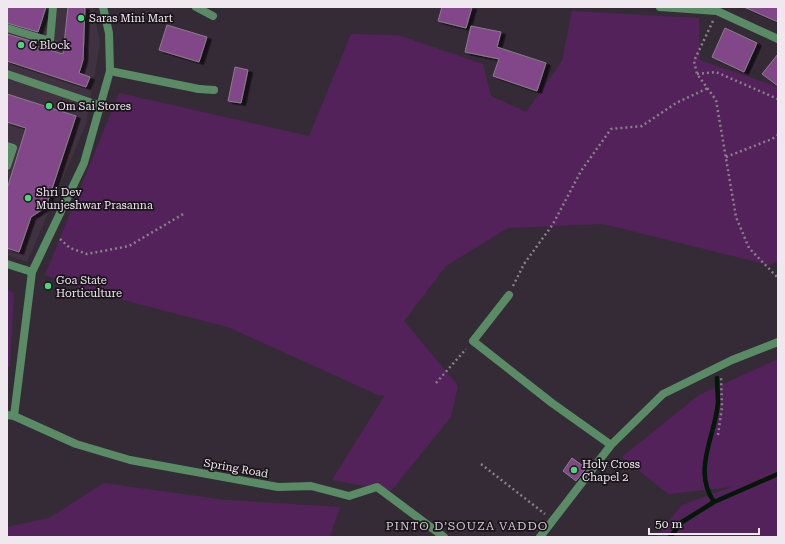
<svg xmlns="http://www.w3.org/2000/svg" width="785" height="544" viewBox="0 0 785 544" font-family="'Roboto Serif',serif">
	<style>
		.built { fill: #413242 }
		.green { fill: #54225a }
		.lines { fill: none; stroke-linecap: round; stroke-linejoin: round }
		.stream { stroke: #011807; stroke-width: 4.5 }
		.building { fill: #814688; stroke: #8a7f8c; filter: url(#shadow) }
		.path { stroke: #888089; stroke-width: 2.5; stroke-dasharray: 2 3; stroke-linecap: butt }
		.lane { stroke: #598c65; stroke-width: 8 }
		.street { stroke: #598c65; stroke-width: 8 }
		.poi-dot { fill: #49d778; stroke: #1a151a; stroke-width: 1.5 }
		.labels { text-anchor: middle; stroke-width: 3.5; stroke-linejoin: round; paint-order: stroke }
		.poi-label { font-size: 11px; fill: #efe8ef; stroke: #1a151a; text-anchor: start }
		.street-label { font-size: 11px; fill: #efe8ef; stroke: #1a151a }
		.neighbourhood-label { font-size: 12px; letter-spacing: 1px; fill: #d3c6d4; stroke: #1a151a }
	</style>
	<defs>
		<filter id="shadow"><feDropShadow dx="4.5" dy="2.5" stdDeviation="0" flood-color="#0009"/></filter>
	</defs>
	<rect width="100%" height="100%" fill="#352b36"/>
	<!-- built -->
	<path class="built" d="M 7,7 L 93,7 L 100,43 L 86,124 L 27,262 L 7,255 Z"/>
	<!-- green -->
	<path class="green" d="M 572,11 L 699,18 L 700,60 L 778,87 L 778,261 L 769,265 L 603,224 L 508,228 L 446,266 L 404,321 L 458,386 L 451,417 L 391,491 L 332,480 L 385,395 L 378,395 L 228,327 L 88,291 L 45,275 L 119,93 L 309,136 L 351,34 L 398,35 L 483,64 L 491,96 L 526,112 L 562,61 Z
		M 7,290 L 14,293 L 10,367 L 7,366 Z
		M 778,359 L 778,537 L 656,537 L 682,505 L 731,487 L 668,494 L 622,457 L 699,395 Z
		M 104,483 L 226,500 L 340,507 L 330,537 L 7,537 L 7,527 L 49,518 Z"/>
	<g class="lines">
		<!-- stream -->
		<path class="stream" d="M 714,502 C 692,470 715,437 718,403 C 718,394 717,386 717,378
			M 670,537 L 682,522 L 714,502 L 778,474"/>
	</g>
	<!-- building -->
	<path class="building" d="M 7,7 L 46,7 L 38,32 L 7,23 Z
		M 68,7 L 85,7 L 83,60 L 79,73 L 90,77 L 86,87 L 7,61 L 7,34 L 34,42 L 33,45 L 63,54 Z
		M 442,7 L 472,7 L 466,28 L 438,21 Z
		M 744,7 L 778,7 L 778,22 Z
		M 167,25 L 207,37 L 199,62 L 159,50 Z
		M 471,26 L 501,32 L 497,47 L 546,63 L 537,91 L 493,76 L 499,59 L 465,52 Z
		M 725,28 L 757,43 L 744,72 L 712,57 Z
		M 778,54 L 778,86 L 762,74 Z
		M 235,67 L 248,70 L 241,103 L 228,101 Z
		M 7,94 L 76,116 L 46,207 L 31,217 L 19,252 L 7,248 L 7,189 L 26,128 L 7,122 Z
		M 572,458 L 586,468 L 576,481 L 563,471 Z"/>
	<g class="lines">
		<!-- path -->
		<path class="path" d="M 713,21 L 694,61 L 697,74 L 716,100 L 736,217 L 749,248 L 778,278
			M 697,74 L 716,72 L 778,99
			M 726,157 L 772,139 L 778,135
			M 60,239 L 70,248 L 87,254 L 129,246 L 185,213
			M 513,286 L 524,264 L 553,224 L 581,171 L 611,129 L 642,126 L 676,103 L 708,88
			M 436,383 L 466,349
			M 718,435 L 722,407 L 721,376
			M 481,464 L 545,514"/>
		<!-- lane -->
		<path class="lane" d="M 7,28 L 50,41 L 53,7
			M 199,89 L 214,90
			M 7,146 L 13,148 L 7,166"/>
		<!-- street -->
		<path class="street" d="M 196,7 L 213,16
			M 660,7 L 717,11 L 778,39
			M 110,71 L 199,89
			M 7,74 L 101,106
			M 7,264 L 32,272
			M 509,295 L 473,341 L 552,403 L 611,445
			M 7,415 L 14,416 L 32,272 L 84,163 L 110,71 L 109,33 L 103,7
			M 14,416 L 76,444 L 130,460 L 278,487 L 311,486 L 349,496 L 377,487 L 444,537
			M 540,537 L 611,445 L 663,394 L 732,360 L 778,342"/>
	</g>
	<!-- markers -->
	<g class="poi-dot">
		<circle cx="81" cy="18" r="4"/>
		<circle cx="21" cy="45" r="4"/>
		<circle cx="49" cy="106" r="4"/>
		<circle cx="28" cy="198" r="4"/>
		<circle cx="48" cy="286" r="4"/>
		<circle cx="574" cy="470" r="4"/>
	</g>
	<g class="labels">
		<!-- poi labels -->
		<g class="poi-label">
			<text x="89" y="22">Saras Mini Mart</text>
			<text x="29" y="49">C Block</text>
			<text x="57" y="110">Om Sai Stores</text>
			<text x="36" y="196">Shri Dev<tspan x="36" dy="13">Munjeshwar Prasanna</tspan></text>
			<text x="56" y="284">Goa State<tspan x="56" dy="13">Horticulture</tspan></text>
			<text x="582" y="468">Holy Cross<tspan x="582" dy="13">Chapel 2</tspan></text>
		</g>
		<!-- street labels -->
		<g class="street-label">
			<text transform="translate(236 468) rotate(10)" y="4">Spring Road</text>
		</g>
		<!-- neighbourhood labels -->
		<g class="neighbourhood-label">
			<text x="467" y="530">PINTO D’SOUZA VADDO</text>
		</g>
	</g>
	<!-- border -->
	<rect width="785" height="544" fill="none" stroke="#efe8ef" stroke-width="16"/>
	<!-- scale -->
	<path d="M649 528v6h110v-6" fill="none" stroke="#efe8ef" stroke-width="2"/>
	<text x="655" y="528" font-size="12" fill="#efe8ef" stroke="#1a151a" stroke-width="3" paint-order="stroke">50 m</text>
</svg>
